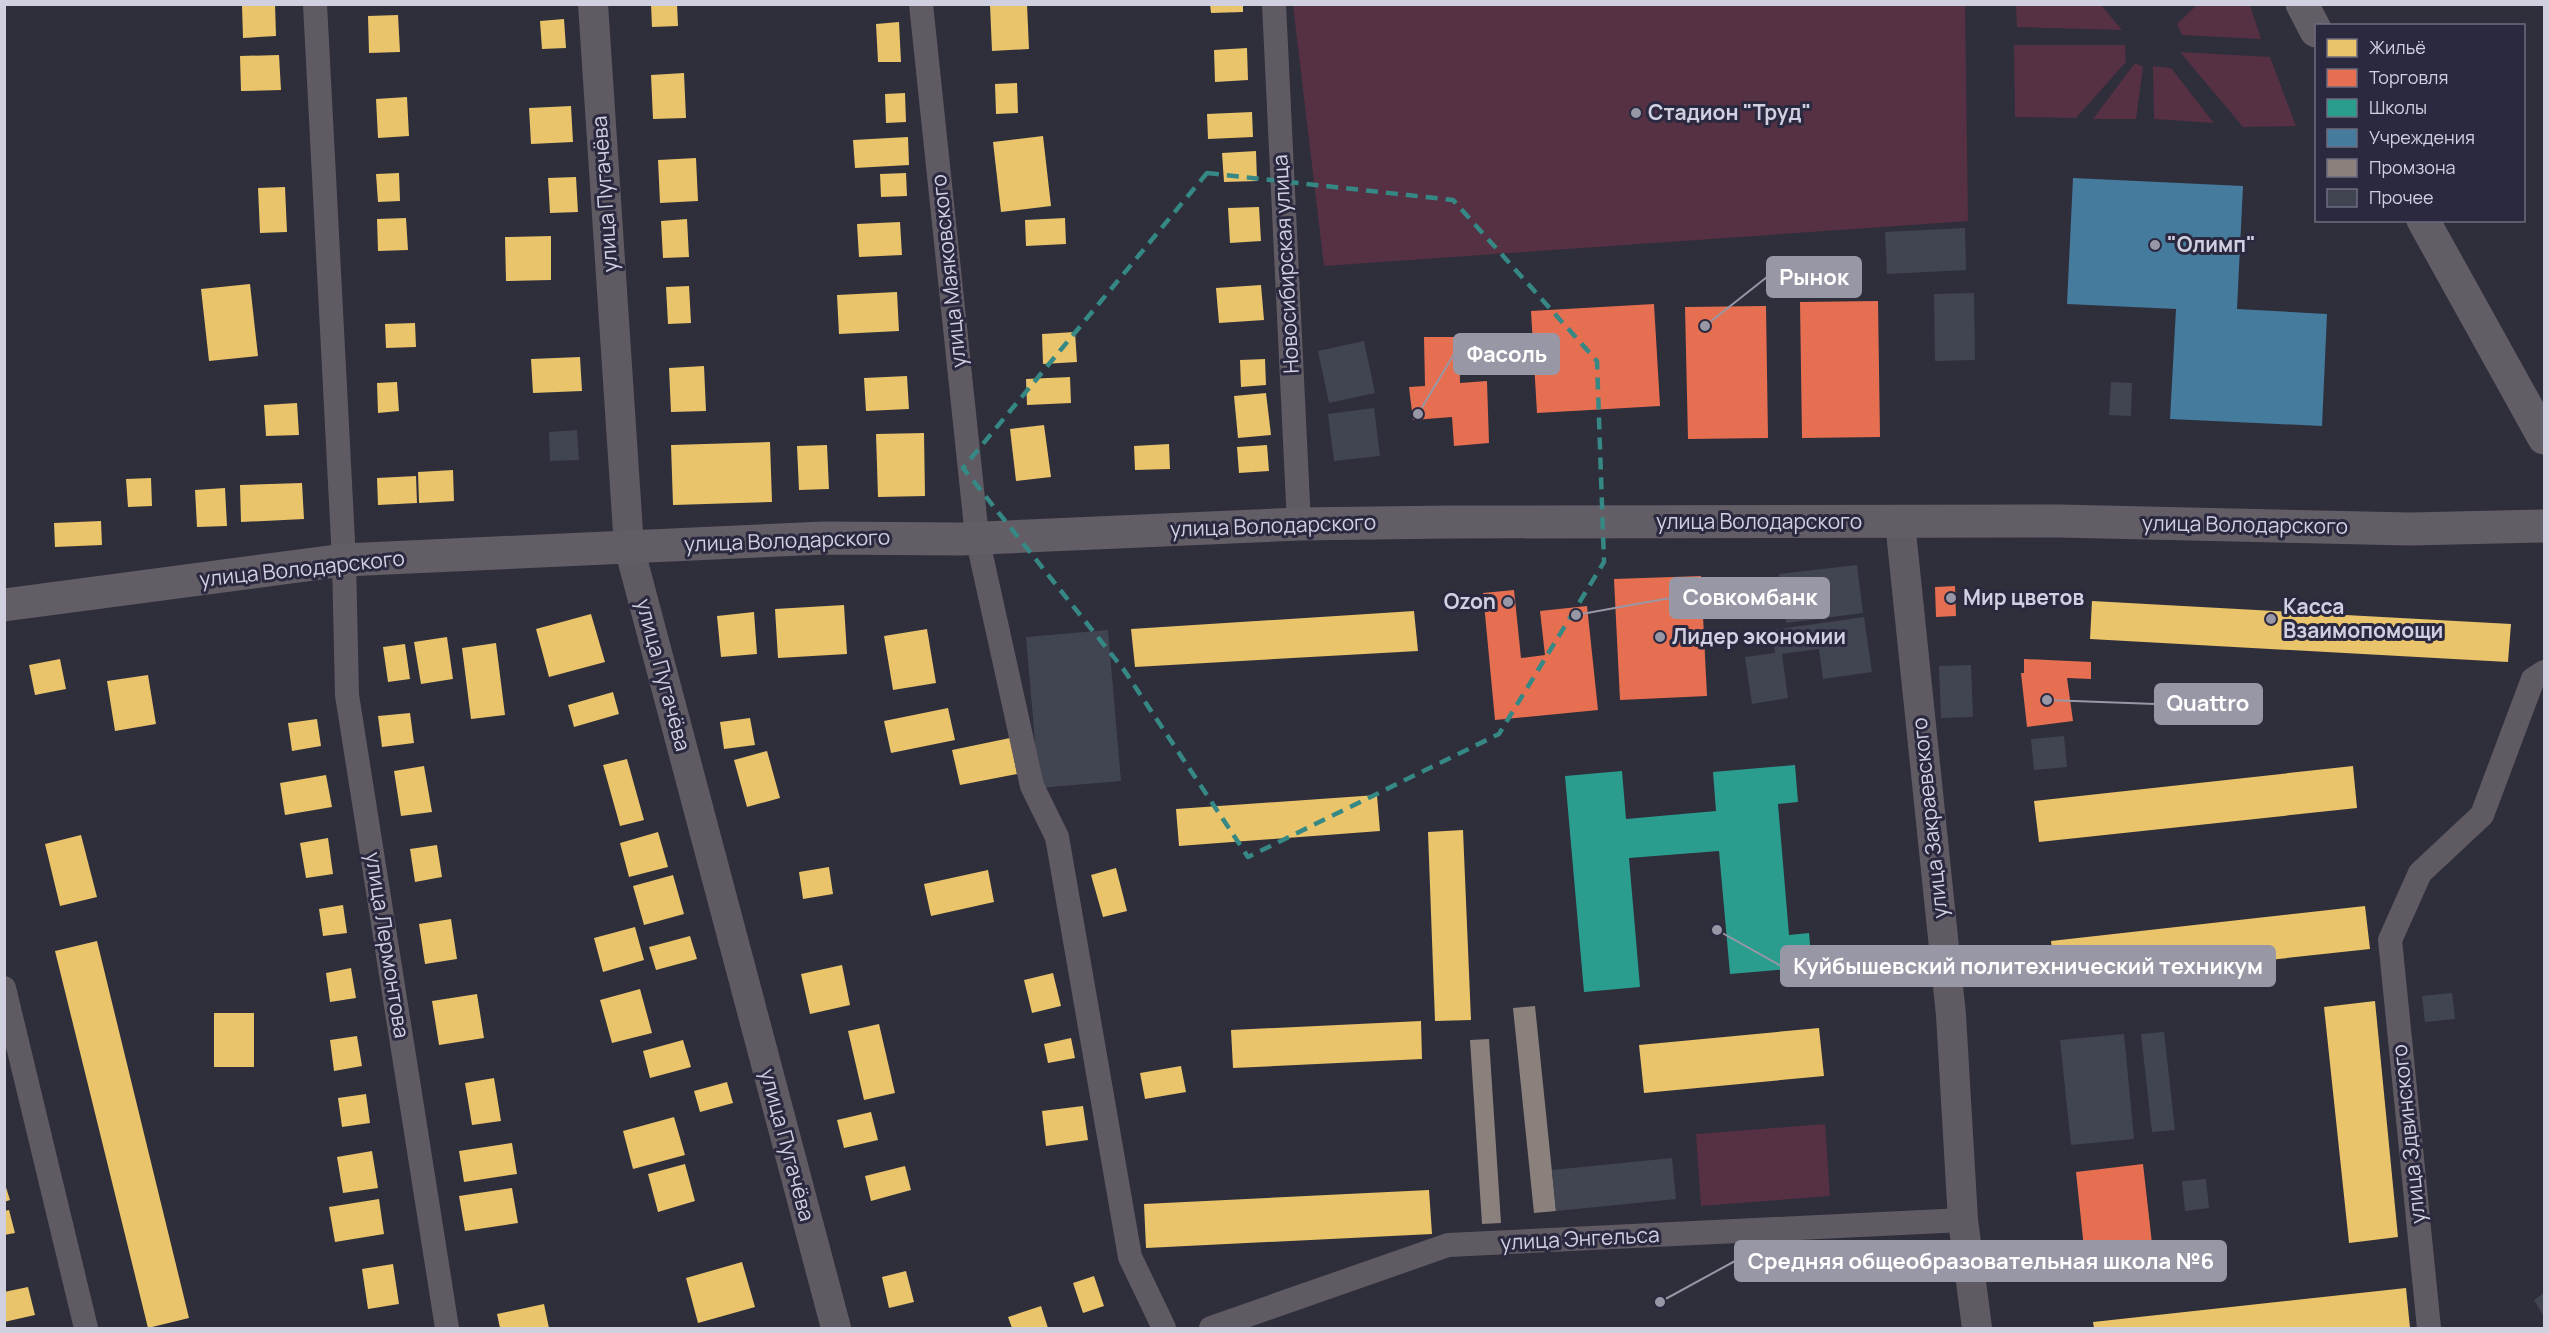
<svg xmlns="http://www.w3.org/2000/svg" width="2549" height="1333" viewBox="0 0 2549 1333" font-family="Manrope,sans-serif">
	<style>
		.green { fill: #553143 }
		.homes { fill: #e9c46a }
		.shops { fill: #e76f51 }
		.schools { fill: #2a9d8f }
		.public { fill: #457b9d }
		.industry { fill: #8a817c }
		.building { fill: #414552 }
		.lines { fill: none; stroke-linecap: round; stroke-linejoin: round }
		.minor { stroke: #605b63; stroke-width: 24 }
		.tertiary { stroke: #605b63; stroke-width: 30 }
		.secondary { stroke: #635e66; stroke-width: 33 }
		.marked { fill: none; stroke: #368885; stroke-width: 4.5; stroke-dasharray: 12 8; stroke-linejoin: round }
		.poi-dot { fill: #9897a6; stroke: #2b2940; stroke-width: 2 }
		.labels { text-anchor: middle; stroke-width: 6; stroke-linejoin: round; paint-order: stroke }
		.poi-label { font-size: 21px; font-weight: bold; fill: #d1d0e0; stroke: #2b2940; text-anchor: start }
		.street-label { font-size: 21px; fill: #d1d0e0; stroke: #2b2940 }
		.leader { fill: none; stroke: #9897a6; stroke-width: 2 }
		.callout-dot { fill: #9897a6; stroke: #2b2940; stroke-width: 2 }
		.callout { fill: #9897a6; stroke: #9897a6; stroke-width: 2 }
		.callout-label { font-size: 22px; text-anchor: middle; font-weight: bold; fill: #fff }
	</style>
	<rect width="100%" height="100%" fill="#2f2e3b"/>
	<!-- green -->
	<path class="green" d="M 2198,4 L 2250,5 L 2261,39 L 2182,35 L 2177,24 Z
		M 1293,5 L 1965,5 L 1968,221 L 1324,266 Z
		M 2016,5 L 2101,5 L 2122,30 L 2017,27 Z
		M 2014,45 L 2125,45 L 2126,62 L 2076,118 L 2015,117 Z
		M 2180,52 L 2270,57 L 2296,126 L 2243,127 Z
		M 2135,63 L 2143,67 L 2136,119 L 2093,119 Z
		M 2153,66 L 2171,68 L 2214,123 L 2154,119 Z
		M 1825,1124 L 1830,1196 L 1701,1206 L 1696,1134 Z"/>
	<!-- homes -->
	<path class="homes" d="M 275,4 L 276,36 L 243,38 L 242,6 Z
		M 651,4 L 677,4 L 678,26 L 652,27 Z
		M 1027,4 L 1029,49 L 992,51 L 990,5 Z
		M 1210,4 L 1243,4 L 1243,12 L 1211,13 Z
		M 398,15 L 400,52 L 369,53 L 368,16 Z
		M 564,19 L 566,48 L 542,49 L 540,21 Z
		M 899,22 L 901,62 L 878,62 L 876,24 Z
		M 1247,48 L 1248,80 L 1215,82 L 1214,50 Z
		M 279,55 L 281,90 L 241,91 L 240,56 Z
		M 684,73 L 686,118 L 653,119 L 651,75 Z
		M 1017,83 L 1018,113 L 996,114 L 995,84 Z
		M 905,93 L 906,122 L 886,123 L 885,94 Z
		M 407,97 L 409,136 L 378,138 L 376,99 Z
		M 571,106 L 573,142 L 531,144 L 529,108 Z
		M 1252,112 L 1253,137 L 1208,139 L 1207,114 Z
		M 1043,136 L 1051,206 L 1001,212 L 993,142 Z
		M 908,137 L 909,165 L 855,168 L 853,140 Z
		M 1256,151 L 1257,181 L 1224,182 L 1222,153 Z
		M 696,158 L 698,201 L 660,203 L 658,160 Z
		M 399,173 L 400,201 L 378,202 L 376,174 Z
		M 906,173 L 907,196 L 881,197 L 880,174 Z
		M 576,177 L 578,212 L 550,213 L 548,178 Z
		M 285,187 L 287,232 L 260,233 L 258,188 Z
		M 1259,207 L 1261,241 L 1230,243 L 1228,208 Z
		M 406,218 L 408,250 L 378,251 L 377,219 Z
		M 1065,218 L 1066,244 L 1026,246 L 1025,220 Z
		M 687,219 L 689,257 L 663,258 L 661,221 Z
		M 900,222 L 902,255 L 859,257 L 857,224 Z
		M 551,236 L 551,280 L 506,281 L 505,237 Z
		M 250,284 L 258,356 L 209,361 L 201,289 Z
		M 1261,285 L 1264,320 L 1219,323 L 1216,288 Z
		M 689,286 L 691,323 L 668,324 L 666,287 Z
		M 897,292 L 899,331 L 839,334 L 837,295 Z
		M 415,323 L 416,347 L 386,348 L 385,324 Z
		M 1075,332 L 1077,362 L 1043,364 L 1042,334 Z
		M 580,357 L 582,391 L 533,393 L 531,359 Z
		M 1265,359 L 1266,385 L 1241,387 L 1240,360 Z
		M 704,366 L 706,411 L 671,412 L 669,368 Z
		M 907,376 L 909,409 L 866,411 L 864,378 Z
		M 1070,377 L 1071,403 L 1027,405 L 1026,379 Z
		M 397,382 L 399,411 L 378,413 L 377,383 Z
		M 1266,393 L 1271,435 L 1238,438 L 1234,396 Z
		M 297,403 L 299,435 L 266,436 L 264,405 Z
		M 1044,425 L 1051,477 L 1016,481 L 1010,429 Z
		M 924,433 L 925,496 L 878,497 L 876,434 Z
		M 770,442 L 772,502 L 673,505 L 671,445 Z
		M 1169,444 L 1170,469 L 1135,470 L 1134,446 Z
		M 827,445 L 829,489 L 799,490 L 797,446 Z
		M 1267,445 L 1269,471 L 1239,473 L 1237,447 Z
		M 453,470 L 454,501 L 419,503 L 418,472 Z
		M 416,476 L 417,503 L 378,505 L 377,478 Z
		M 151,478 L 152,506 L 128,507 L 126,479 Z
		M 302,483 L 304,519 L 241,522 L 240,485 Z
		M 225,488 L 227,526 L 197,527 L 195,490 Z
		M 101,521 L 102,545 L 55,547 L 54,523 Z
		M 2092,601 L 2511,624 L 2508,662 L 2090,639 Z
		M 844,605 L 847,654 L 778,658 L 775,609 Z
		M 1414,611 L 1418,651 L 1135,667 L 1131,629 Z
		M 754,612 L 757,654 L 721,657 L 717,616 Z
		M 591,614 L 605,662 L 549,677 L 536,629 Z
		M 927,629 L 936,683 L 893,690 L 884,636 Z
		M 447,637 L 453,679 L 421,684 L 414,642 Z
		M 496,643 L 505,715 L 471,719 L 462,648 Z
		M 405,644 L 410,679 L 388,682 L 383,647 Z
		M 60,659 L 66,689 L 35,695 L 29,665 Z
		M 148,675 L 156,724 L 115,731 L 107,681 Z
		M 613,692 L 619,714 L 574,727 L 568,705 Z
		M 948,708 L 955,740 L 891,753 L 884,721 Z
		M 410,713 L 414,743 L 382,747 L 378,716 Z
		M 750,718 L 755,745 L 724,749 L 720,722 Z
		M 317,719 L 321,746 L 292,751 L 288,723 Z
		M 1010,738 L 1017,774 L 960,785 L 952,750 Z
		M 767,751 L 780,798 L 747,807 L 734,760 Z
		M 627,759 L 644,820 L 620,826 L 603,765 Z
		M 424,766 L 432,812 L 401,816 L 394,771 Z
		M 2353,766 L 2357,808 L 2039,842 L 2034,801 Z
		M 326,775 L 332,807 L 285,815 L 280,783 Z
		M 1377,795 L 1380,831 L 1179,846 L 1176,809 Z
		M 1463,830 L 1471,1020 L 1435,1021 L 1428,832 Z
		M 658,832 L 668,867 L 629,877 L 620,843 Z
		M 81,835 L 97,897 L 60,906 L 45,844 Z
		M 328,838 L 333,874 L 306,878 L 300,843 Z
		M 437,845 L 442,877 L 415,882 L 410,849 Z
		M 829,867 L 833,894 L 803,899 L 799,872 Z
		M 1116,868 L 1127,911 L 1103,917 L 1091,875 Z
		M 988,870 L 994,902 L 931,916 L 924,884 Z
		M 673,875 L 684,914 L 644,925 L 633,886 Z
		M 343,905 L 347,933 L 323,936 L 319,909 Z
		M 2365,906 L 2370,949 L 2056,983 L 2051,941 Z
		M 451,919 L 457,959 L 425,964 L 419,924 Z
		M 635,927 L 644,960 L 603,972 L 594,938 Z
		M 690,936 L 697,959 L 656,970 L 649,947 Z
		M 97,941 L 189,1318 L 148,1328 L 55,951 Z
		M 842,965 L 850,1005 L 810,1014 L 801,974 Z
		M 351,968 L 356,998 L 330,1002 L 326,973 Z
		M 1053,973 L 1061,1006 L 1032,1013 L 1024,980 Z
		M 640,989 L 652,1033 L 612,1043 L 600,1000 Z
		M 477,994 L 484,1038 L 439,1045 L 432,1001 Z
		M 2375,1001 L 2398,1237 L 2349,1243 L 2324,1007 Z
		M 214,1013 L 254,1013 L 254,1067 L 214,1067 Z
		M 1421,1021 L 1422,1059 L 1233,1068 L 1231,1030 Z
		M 879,1024 L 895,1093 L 864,1100 L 848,1031 Z
		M 1819,1028 L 1824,1076 L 1644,1093 L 1639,1045 Z
		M 357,1036 L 362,1066 L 334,1071 L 330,1040 Z
		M 1071,1038 L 1075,1058 L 1048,1063 L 1044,1044 Z
		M 683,1040 L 691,1067 L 650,1078 L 643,1051 Z
		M 1181,1066 L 1186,1092 L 1145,1099 L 1140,1073 Z
		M 494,1078 L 501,1121 L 472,1125 L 465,1083 Z
		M 727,1082 L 733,1103 L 700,1112 L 694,1091 Z
		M 366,1094 L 370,1123 L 342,1127 L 338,1098 Z
		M 1083,1106 L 1088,1140 L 1046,1146 L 1042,1111 Z
		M 871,1112 L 878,1140 L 844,1148 L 837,1120 Z
		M 674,1117 L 685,1155 L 633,1169 L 623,1131 Z
		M 512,1143 L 517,1174 L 464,1182 L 459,1151 Z
		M 372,1151 L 378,1188 L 343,1193 L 337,1157 Z
		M 685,1164 L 695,1201 L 658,1212 L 648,1174 Z
		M 905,1166 L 911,1190 L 871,1201 L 865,1176 Z
		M 4,1181 L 10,1200 L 4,1202 Z
		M 512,1188 L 518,1223 L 465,1231 L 459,1196 Z
		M 1429,1190 L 1432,1234 L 1146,1248 L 1144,1204 Z
		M 379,1199 L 384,1234 L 335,1242 L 329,1207 Z
		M 9,1210 L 15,1233 L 4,1235 L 4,1211 Z
		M 742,1262 L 755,1307 L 698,1323 L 686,1278 Z
		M 393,1264 L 399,1304 L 368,1309 L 362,1269 Z
		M 906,1271 L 914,1302 L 889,1308 L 882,1277 Z
		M 1094,1276 L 1104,1306 L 1083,1313 L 1073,1283 Z
		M 28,1287 L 35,1315 L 4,1322 L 4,1292 Z
		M 2406,1288 L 2410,1328 L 2094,1328 L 2093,1322 Z
		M 544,1304 L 549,1328 L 500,1328 L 497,1314 Z
		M 1041,1306 L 1048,1328 L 1012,1328 L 1008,1317 Z"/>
	<!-- shops -->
	<path class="shops" d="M 1878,301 L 1880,437 L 1802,438 L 1800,302 Z
		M 1654,304 L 1660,406 L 1537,413 L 1531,311 Z
		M 1766,306 L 1768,438 L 1688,439 L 1685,307 Z
		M 1424,337 L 1459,337 L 1460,383 L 1487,381 L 1489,443 L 1454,446 L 1452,417 L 1413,420 L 1409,387 L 1425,386 Z
		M 1701,576 L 1707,696 L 1620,700 L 1614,579 Z
		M 1955,586 L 1956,616 L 1936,617 L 1935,587 Z
		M 1514,590 L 1521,658 L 1545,655 L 1540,611 L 1587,606 L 1598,710 L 1495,720 L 1483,593 Z
		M 2024,659 L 2091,662 L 2091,679 L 2067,678 L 2073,721 L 2027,727 L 2021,673 L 2024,673 Z
		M 2143,1164 L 2155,1270 L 2087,1277 L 2076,1172 Z"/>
	<!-- schools -->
	<path class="schools" d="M 1795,765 L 1798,802 L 1778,804 L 1789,935 L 1809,933 L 1812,967 L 1730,974 L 1719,851 L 1629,858 L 1640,987 L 1584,992 L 1565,776 L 1622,771 L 1626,819 L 1716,811 L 1713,772 Z"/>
	<!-- public -->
	<path class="public" d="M 2073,178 L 2243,186 L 2237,309 L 2327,314 L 2322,426 L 2170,419 L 2176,309 L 2067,304 Z"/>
	<!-- industry -->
	<path class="industry" d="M 1535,1006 L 1556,1211 L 1534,1213 L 1513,1008 Z
		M 1489,1039 L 1501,1223 L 1482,1224 L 1470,1040 Z"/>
	<!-- building -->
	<path class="building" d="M 1965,228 L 1966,270 L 1887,274 L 1885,232 Z
		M 1974,293 L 1975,360 L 1935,361 L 1934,294 Z
		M 1364,341 L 1375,393 L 1329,403 L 1318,351 Z
		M 2111,382 L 2132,383 L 2131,416 L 2109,415 Z
		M 1374,408 L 1380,456 L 1334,461 L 1328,414 Z
		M 577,430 L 579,460 L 550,461 L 549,432 Z
		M 1857,565 L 1863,613 L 1786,623 L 1779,574 Z
		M 1864,617 L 1872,672 L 1823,679 L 1819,649 L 1782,654 L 1788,698 L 1752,704 L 1745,657 L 1775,653 L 1772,630 Z
		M 1108,630 L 1121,781 L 1039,788 L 1026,637 Z
		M 1971,665 L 1973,717 L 1941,718 L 1939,666 Z
		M 2064,736 L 2067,767 L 2034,770 L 2031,739 Z
		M 2452,993 L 2455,1019 L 2425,1022 L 2422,996 Z
		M 2164,1032 L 2175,1130 L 2152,1132 L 2141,1034 Z
		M 2124,1034 L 2134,1139 L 2071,1145 L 2060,1040 Z
		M 1672,1158 L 1676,1199 L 1556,1211 L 1552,1170 Z
		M 2206,1179 L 2209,1208 L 2185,1211 L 2182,1181 Z
		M 2544,1293 L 2544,1317 L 2534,1300 Z"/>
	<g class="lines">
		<!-- minor -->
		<path class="minor" d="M 315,4 L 344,560 L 347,695 L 447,1328
			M 921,4 L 977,537 L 1032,786 L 1057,837 L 1130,1257 L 1164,1328
			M 1274,4 L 1299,524
			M 4,988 L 86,1328
			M 1211,1328 L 1448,1245 L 1963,1220
			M 2429,1328 L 2390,940 L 2420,873 L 2482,815 L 2533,679 L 2544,672"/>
		<!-- tertiary -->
		<path class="tertiary" d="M 593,4 L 629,547 L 836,1328
			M 1900,522 L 1951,1015 L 1963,1220 L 1977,1328"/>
		<!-- secondary -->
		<path class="secondary" d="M 2302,4 L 2316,31
			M 2423,220 L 2544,438
			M 4,605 L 344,560 L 824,538 L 961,539 L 1299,524 L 1450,522 L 2060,521 L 2410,529 L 2544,526"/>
	</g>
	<!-- marked area -->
	<path class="marked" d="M 1207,173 L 1453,200 L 1597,361 L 1604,562 L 1499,734 L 1248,857 L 1124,670 L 963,468 Z"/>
	<!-- markers -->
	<g class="poi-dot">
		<circle cx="1636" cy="113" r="6"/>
		<circle cx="2155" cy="245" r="6"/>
		<circle cx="1951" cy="598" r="6"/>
		<circle cx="1508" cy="602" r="6"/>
		<circle cx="2271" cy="619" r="6"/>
		<circle cx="1660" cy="637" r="6"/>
	</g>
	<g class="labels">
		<!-- poi labels -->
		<g class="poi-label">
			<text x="1648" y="120">Стадион "Труд"</text>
			<text x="2167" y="252">"Олимп"</text>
			<text x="1963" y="605">Мир цветов</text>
			<text x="1496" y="609" text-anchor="end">Ozon</text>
			<text x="2283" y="614">Касса<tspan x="2283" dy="24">Взаимопомощи</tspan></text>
			<text x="1672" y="644">Лидер экономии</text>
		</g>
		<!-- street labels -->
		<g class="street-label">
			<text transform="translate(605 194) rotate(-94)" y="7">улица Пугачёва</text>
			<text transform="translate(1286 264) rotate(-93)" y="7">Новосибирская улица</text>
			<text transform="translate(949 271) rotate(-96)" y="7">улица Маяковского</text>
			<text x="1759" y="529">улица Володарского</text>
			<text transform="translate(2245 525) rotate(1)" y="7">улица Володарского</text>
			<text transform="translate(1273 526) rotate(-2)" y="7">улица Володарского</text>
			<text transform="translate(787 541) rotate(-2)" y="7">улица Володарского</text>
			<text transform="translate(302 569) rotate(-6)" y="7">улица Володарского</text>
			<text transform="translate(663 675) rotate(75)" y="7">улица Пугачёва</text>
			<text transform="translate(1930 818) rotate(-96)" y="7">улица Закраевского</text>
			<text transform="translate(387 945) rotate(81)" y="7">улица Лермонтова</text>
			<text transform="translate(2409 1134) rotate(-96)" y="7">улица Здвинского</text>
			<text transform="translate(787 1145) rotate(75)" y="7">улица Пугачёва</text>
			<text transform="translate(1580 1239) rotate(-3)" y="7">улица Энгельса</text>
		</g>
	</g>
	<!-- callouts -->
	<path class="leader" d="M1705 326L1767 277M1418 414L1454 354M1576 615L1670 598M2047 700L2155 704M1717 930L1781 966M1660 1302L1735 1261"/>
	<g class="callout-dot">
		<circle cx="1705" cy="326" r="6"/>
		<circle cx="1418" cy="414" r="6"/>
		<circle cx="1576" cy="615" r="6"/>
		<circle cx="2047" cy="700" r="6"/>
		<circle cx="1717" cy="930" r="6"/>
		<circle cx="1660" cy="1302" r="6"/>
	</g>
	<g class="callout">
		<rect x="1767" y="257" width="94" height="40" rx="6"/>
		<rect x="1454" y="334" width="105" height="40" rx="6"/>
		<rect x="1670" y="578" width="159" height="40" rx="6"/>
		<rect x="2155" y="684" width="107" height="40" rx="6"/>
		<rect x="1781" y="946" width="494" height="40" rx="6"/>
		<rect x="1735" y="1241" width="491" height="40" rx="6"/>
	</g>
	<g class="callout-label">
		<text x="1814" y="285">Рынок</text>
		<text x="1507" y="362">Фасоль</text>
		<text x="1750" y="605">Совкомбанк</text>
		<text x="2208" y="711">Quattro</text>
		<text x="2028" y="974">Куйбышевский политехнический техникум</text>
		<text x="1981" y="1269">Средняя общеобразовательная школа №6</text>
	</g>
	<!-- border -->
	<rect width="2549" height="1333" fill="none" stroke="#d1d0e0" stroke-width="12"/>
	<!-- legend -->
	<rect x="2315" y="24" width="210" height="198" fill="#2b2940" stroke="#6d6c80" stroke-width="1.5"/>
	<rect x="2327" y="39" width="30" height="18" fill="#e9c46a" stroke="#6d6c80" stroke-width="1.5"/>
	<text x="2369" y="54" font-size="18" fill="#d1d0e0">Жильё</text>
	<rect x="2327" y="69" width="30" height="18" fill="#e76f51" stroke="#6d6c80" stroke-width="1.5"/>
	<text x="2369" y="84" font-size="18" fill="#d1d0e0">Торговля</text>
	<rect x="2327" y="99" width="30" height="18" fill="#2a9d8f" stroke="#6d6c80" stroke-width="1.5"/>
	<text x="2369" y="114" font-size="18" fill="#d1d0e0">Школы</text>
	<rect x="2327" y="129" width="30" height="18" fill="#457b9d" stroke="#6d6c80" stroke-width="1.5"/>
	<text x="2369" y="144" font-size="18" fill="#d1d0e0">Учреждения</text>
	<rect x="2327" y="159" width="30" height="18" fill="#8a817c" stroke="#6d6c80" stroke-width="1.5"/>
	<text x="2369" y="174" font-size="18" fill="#d1d0e0">Промзона</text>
	<rect x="2327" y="189" width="30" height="18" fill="#414552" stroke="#6d6c80" stroke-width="1.5"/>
	<text x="2369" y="204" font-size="18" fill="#d1d0e0">Прочее</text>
</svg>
